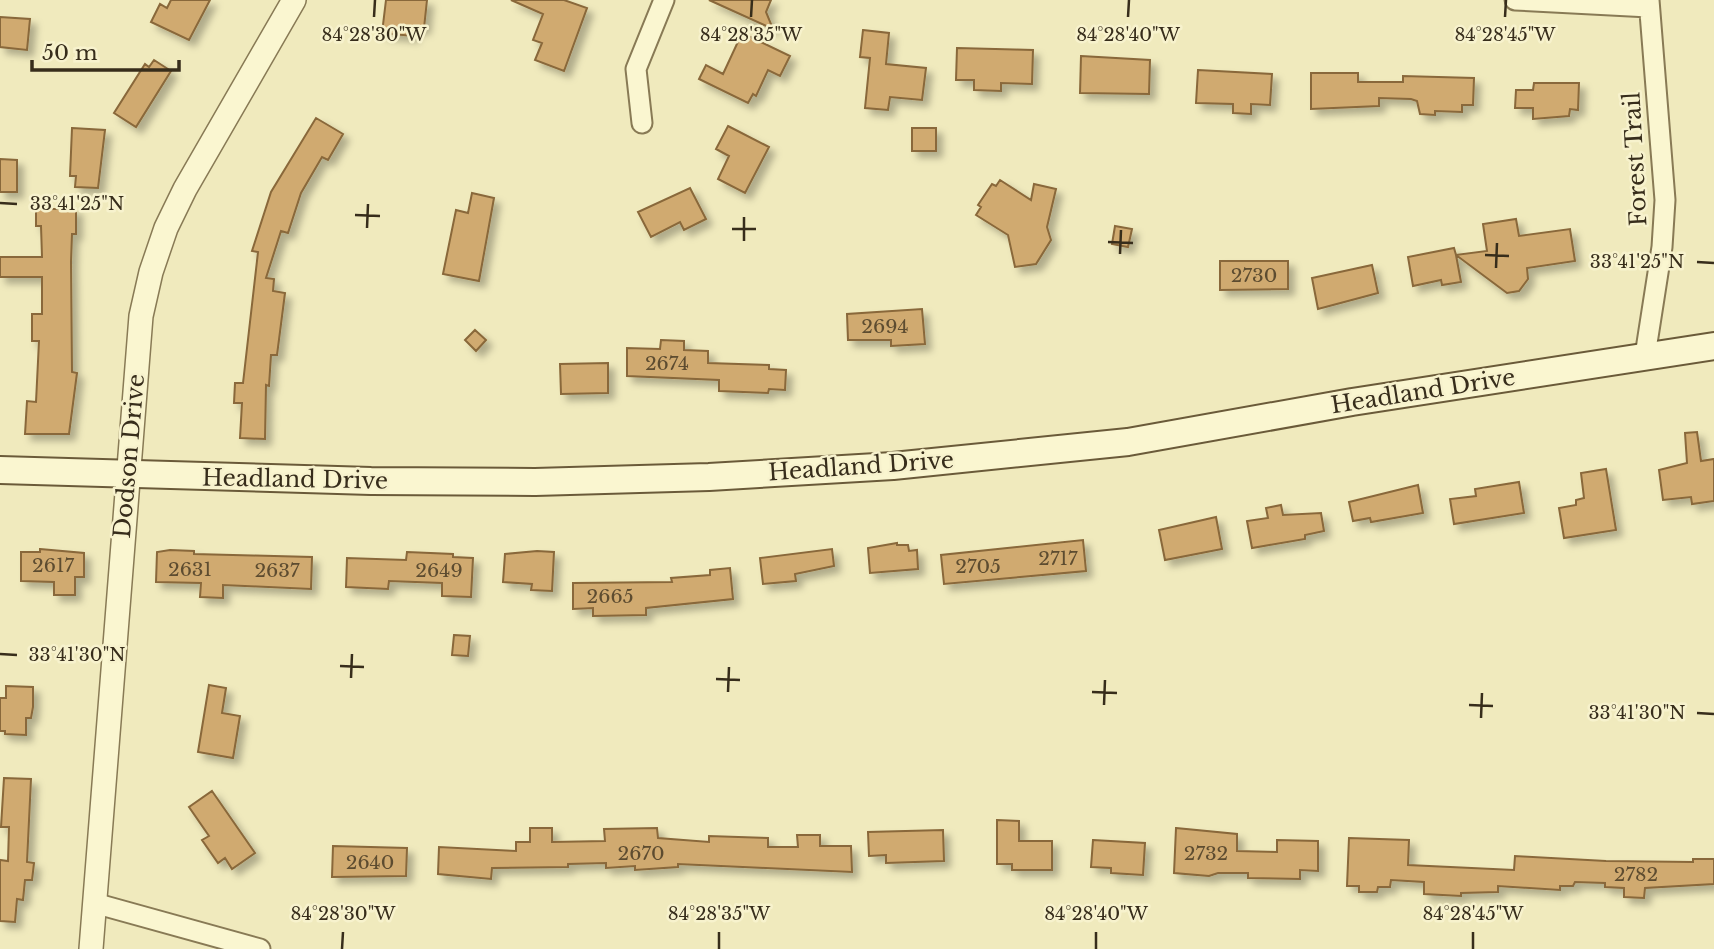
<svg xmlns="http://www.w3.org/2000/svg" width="1714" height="949" viewBox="0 0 1714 949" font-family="'Libre Baskerville',serif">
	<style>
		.building { fill: #d0aa70; stroke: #89683a; stroke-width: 2; filter: url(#shadow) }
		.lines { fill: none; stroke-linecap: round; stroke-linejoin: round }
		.minor-casing { stroke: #887a55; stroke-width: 23 }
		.tertiary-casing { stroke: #887a55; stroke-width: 26 }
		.secondary-casing { stroke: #6a5a39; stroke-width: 30 }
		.minor { stroke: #faf6d0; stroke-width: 19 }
		.tertiary { stroke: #faf6d0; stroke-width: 23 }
		.secondary { stroke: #faf6d0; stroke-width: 26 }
		.ticks { fill: none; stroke: #372d1b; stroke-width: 2.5 }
		.labels { text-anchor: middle; stroke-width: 5; stroke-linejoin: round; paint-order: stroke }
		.number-label { font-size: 19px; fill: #5d4c30 }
		.street-label { font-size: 23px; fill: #372d1b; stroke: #f7f2cd }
		.ticks-label { font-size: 18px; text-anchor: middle; fill: #372d1b; stroke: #f7f2cd; stroke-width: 5; stroke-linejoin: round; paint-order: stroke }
	</style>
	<defs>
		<filter id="shadow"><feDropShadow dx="6" dy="6" stdDeviation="3.5" flood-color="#0004"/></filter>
	</defs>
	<rect width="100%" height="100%" fill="#f0eabd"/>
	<!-- building -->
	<path class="building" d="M 171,0 L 210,0 L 189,40 L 151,22 L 160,4 L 167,8 Z
		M 386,0 L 427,0 L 424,28 L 414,27 L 413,36 L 382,33 Z
		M 511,0 L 564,0 L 587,8 L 564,71 L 535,60 L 542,43 L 533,40 L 543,14 Z
		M 709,0 L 771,0 L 766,12 L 773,29 Z
		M 0,17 L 30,19 L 27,50 L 0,47 Z
		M 863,30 L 889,33 L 886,64 L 926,68 L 922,100 L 890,97 L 888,110 L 865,108 L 870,58 L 860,57 Z
		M 742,33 L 790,56 L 780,76 L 768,70 L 756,96 L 753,94 L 748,103 L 699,79 L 706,65 L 723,74 Z
		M 957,48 L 1033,50 L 1032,84 L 1001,83 L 1001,91 L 974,90 L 974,80 L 956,80 Z
		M 1081,56 L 1150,60 L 1149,94 L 1080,93 Z
		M 154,60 L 171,71 L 136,127 L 114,113 L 145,64 L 149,67 Z
		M 1198,70 L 1272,74 L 1270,105 L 1251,104 L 1251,114 L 1233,113 L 1233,104 L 1196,103 Z
		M 1311,73 L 1358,73 L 1358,82 L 1403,82 L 1403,76 L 1474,78 L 1473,105 L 1462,105 L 1462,112 L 1435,111 L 1435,115 L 1420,114 L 1417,101 L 1411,99 L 1379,98 L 1379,106 L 1311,109 Z
		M 1534,83 L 1579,83 L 1578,110 L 1570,109 L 1569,116 L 1533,119 L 1533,108 L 1515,108 L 1516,90 L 1533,90 Z
		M 316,118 L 343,134 L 328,160 L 322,157 L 301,193 L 288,233 L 281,231 L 266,278 L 274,279 L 273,291 L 285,293 L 277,355 L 271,355 L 269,386 L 266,385 L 265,439 L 240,438 L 242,403 L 234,403 L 235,383 L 243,383 L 258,252 L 252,251 L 271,192 Z
		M 728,126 L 769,147 L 745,193 L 718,179 L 729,156 L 716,149 Z
		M 72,128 L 105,130 L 98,188 L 75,187 L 76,176 L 70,176 Z
		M 912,128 L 936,128 L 936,151 L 912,151 Z
		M 0,159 L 17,160 L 17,192 L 0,192 Z
		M 1000,180 L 1031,200 L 1034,184 L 1056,189 L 1047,227 L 1051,240 L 1036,264 L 1015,267 L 1008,235 L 976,215 L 981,207 L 978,205 L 992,184 L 996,186 Z
		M 690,188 L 706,219 L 684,230 L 680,222 L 651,237 L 638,212 Z
		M 472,193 L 494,198 L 479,281 L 443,274 L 456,210 L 468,213 Z
		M 36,209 L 76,209 L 76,234 L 72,234 L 71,262 L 72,372 L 77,373 L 69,434 L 25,434 L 27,401 L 36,402 L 39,341 L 32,341 L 32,314 L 42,314 L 42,277 L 0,277 L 0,257 L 42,257 L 41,226 L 36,226 Z
		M 1516,219 L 1519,236 L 1570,229 L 1575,261 L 1527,268 L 1528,279 L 1519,291 L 1507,293 L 1456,255 L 1461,282 L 1442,285 L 1441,280 L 1413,286 L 1408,257 L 1454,248 L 1456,255 L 1487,251 L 1483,224 Z
		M 1115,226 L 1132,229 L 1128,247 L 1112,244 Z
		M 1220,261 L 1288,261 L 1288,289 L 1220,290 Z
		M 1372,265 L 1378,293 L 1318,309 L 1312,278 Z
		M 922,309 L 925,344 L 891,346 L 891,340 L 848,340 L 847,314 Z
		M 475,330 L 486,340 L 476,351 L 465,340 Z
		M 661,340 L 684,341 L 684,350 L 708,351 L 708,363 L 769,365 L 769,369 L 786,370 L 785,390 L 769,389 L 768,393 L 719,391 L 719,380 L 627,376 L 627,348 L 660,349 Z
		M 608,363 L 608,393 L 561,394 L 560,364 Z
		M 1697,432 L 1701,461 L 1714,459 L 1714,501 L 1692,504 L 1691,497 L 1663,500 L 1659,470 L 1687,463 L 1685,433 Z
		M 1606,469 L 1616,530 L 1564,538 L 1559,508 L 1576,505 L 1576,500 L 1584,498 L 1581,473 Z
		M 1519,482 L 1524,513 L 1454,524 L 1450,499 L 1476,496 L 1475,489 Z
		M 1418,485 L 1423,513 L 1371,522 L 1370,518 L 1353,521 L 1349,502 Z
		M 1281,505 L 1283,515 L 1321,513 L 1324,531 L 1305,535 L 1305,539 L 1252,548 L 1247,521 L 1268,518 L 1266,508 Z
		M 1216,517 L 1222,549 L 1165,560 L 1159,530 Z
		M 1083,540 L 1086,571 L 944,584 L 941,555 Z
		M 897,543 L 897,545 L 908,545 L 909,551 L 917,550 L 918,569 L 870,573 L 868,548 Z
		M 40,549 L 84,553 L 84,577 L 75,577 L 75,595 L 54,595 L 54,582 L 21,581 L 21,552 L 40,552 Z
		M 832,549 L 834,566 L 795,574 L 796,581 L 763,584 L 760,558 Z
		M 170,550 L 194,551 L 194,554 L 312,557 L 311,589 L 223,585 L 223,598 L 200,597 L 201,583 L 156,582 L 157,552 Z
		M 537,551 L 554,552 L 552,591 L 531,590 L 532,584 L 503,582 L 505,554 Z
		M 407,552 L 453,554 L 453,557 L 473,558 L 471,597 L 442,596 L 442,583 L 389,581 L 388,589 L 346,587 L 347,558 L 406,560 Z
		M 730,568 L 733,599 L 646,608 L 646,615 L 593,616 L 593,608 L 573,609 L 573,583 L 672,582 L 671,578 L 710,575 L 710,570 Z
		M 454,635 L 470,636 L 468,656 L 452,655 Z
		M 209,685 L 226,688 L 222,713 L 240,716 L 233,758 L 198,752 Z
		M 6,686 L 33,687 L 33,707 L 31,718 L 26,718 L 26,735 L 5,734 L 5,731 L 0,731 L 0,698 L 6,698 Z
		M 4,778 L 31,779 L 27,862 L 34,863 L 32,880 L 25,880 L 23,900 L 17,899 L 15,922 L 0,921 L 0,860 L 8,861 L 9,827 L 1,827 Z
		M 212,791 L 255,853 L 232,869 L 225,858 L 218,863 L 202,840 L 209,836 L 189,807 Z
		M 997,820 L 1019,821 L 1019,841 L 1052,841 L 1052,870 L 1012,870 L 1012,864 L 997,864 Z
		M 530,828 L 552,828 L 552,842 L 605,841 L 604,829 L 657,828 L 658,838 L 709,842 L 709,836 L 768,838 L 768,847 L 798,847 L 797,835 L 820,835 L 820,846 L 851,846 L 852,872 L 678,864 L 678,867 L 635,870 L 635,866 L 606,868 L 606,863 L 568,864 L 568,867 L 492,868 L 491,879 L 438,874 L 439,847 L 516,851 L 516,842 L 530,842 Z
		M 1176,828 L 1237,834 L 1237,851 L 1277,852 L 1277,840 L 1318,841 L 1318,871 L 1300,870 L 1300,879 L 1248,878 L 1248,873 L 1218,873 L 1209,876 L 1174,873 Z
		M 943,830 L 944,861 L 886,863 L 886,855 L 869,856 L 868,832 Z
		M 1349,838 L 1409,840 L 1408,865 L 1514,870 L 1515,856 L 1606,861 L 1693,862 L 1693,859 L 1714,859 L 1714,884 L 1645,888 L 1644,898 L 1624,897 L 1624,888 L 1605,887 L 1605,883 L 1575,882 L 1573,886 L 1560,886 L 1560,890 L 1498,886 L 1498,892 L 1461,893 L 1461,896 L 1424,894 L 1424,882 L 1391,880 L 1390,887 L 1378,887 L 1377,892 L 1359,892 L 1359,886 L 1347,886 Z
		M 1093,840 L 1145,843 L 1143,875 L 1111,873 L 1111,868 L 1091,867 Z
		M 333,846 L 407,848 L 406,876 L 332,877 Z"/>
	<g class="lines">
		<!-- minor casing -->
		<g class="minor-casing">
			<path id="minor" d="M 1515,0 L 1649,7
				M 642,123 L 636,69 L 664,0
				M 1645,356 L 1662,247 L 1665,200 L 1649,0
				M 94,903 L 260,949"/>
		</g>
		<!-- tertiary casing -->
		<g class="tertiary-casing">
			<path id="tertiary" d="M 91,949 L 141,316 L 151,272 L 166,228 L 185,189 L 294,0"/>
		</g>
		<!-- secondary casing -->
		<g class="secondary-casing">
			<path id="secondary" d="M 0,470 L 371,481 L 535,482 L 709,477 L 893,466 L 1128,442 L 1352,402 L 1714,346"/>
		</g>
		<!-- minor -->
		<use href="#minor" class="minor"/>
		<!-- tertiary -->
		<use href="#tertiary" class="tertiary"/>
		<!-- secondary -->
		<use href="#secondary" class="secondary"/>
	</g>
	<!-- ticks -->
	<path class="ticks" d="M 374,17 L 375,0M 751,17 L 752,0M 1128,17 L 1129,0M 1505,17 L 1506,0M 0,203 L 17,204M 355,215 L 380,216M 367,228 L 368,204M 732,229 L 756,229M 744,241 L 744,217M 1108,242 L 1133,243M 1120,254 L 1121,230M 1485,255 L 1509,256M 1697,262 L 1714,263M 1496,268 L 1497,243M 0,654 L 17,655M 340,666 L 364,667M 351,678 L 352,654M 716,679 L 740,680M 728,692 L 729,667M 1092,692 L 1117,693M 1104,705 L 1105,680M 1469,705 L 1493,706M 1697,713 L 1714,714M 1481,718 L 1482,693M 342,949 L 343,932M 719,949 L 719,932M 1096,949 L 1096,932M 1473,949 L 1473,932"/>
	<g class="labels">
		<!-- number labels -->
		<g class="number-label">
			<text x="1254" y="282">2730</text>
			<text x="885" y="333">2694</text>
			<text x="667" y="370">2674</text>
			<text x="1058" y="565">2717</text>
			<text x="53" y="572">2617</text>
			<text x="978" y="573">2705</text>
			<text x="190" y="576">2631</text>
			<text x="277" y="577">2637</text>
			<text x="439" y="577">2649</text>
			<text x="610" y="603">2665</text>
			<text x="641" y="860">2670</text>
			<text x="1206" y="860">2732</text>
			<text x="370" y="869">2640</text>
			<text x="1636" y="881">2782</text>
		</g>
		<!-- street labels -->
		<g class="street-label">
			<text transform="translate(1635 159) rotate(-93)" y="8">Forest Trail</text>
			<text transform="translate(1423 391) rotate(-9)" y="8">Headland Drive</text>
			<text transform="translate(129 456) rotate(-85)" y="8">Dodson Drive</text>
			<text transform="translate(861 466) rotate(-4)" y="8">Headland Drive</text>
			<text transform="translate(295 479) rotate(1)" y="8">Headland Drive</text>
		</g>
	</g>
	<g class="ticks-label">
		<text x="374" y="41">84°28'30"W</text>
		<text x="751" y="41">84°28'35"W</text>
		<text x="1128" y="41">84°28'40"W</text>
		<text x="1505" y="41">84°28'45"W</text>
		<text x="77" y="210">33°41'25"N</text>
		<text x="1637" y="268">33°41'25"N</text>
		<text x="77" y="661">33°41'30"N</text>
		<text x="1637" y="719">33°41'30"N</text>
		<text x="343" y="920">84°28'30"W</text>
		<text x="719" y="920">84°28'35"W</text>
		<text x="1096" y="920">84°28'40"W</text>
		<text x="1473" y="920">84°28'45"W</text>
	</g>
	<!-- scale -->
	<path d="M32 60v10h147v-10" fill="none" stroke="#372d1b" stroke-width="3.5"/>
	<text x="42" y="60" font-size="21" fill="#372d1b" stroke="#f7f2cd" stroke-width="5" paint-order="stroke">50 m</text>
</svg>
